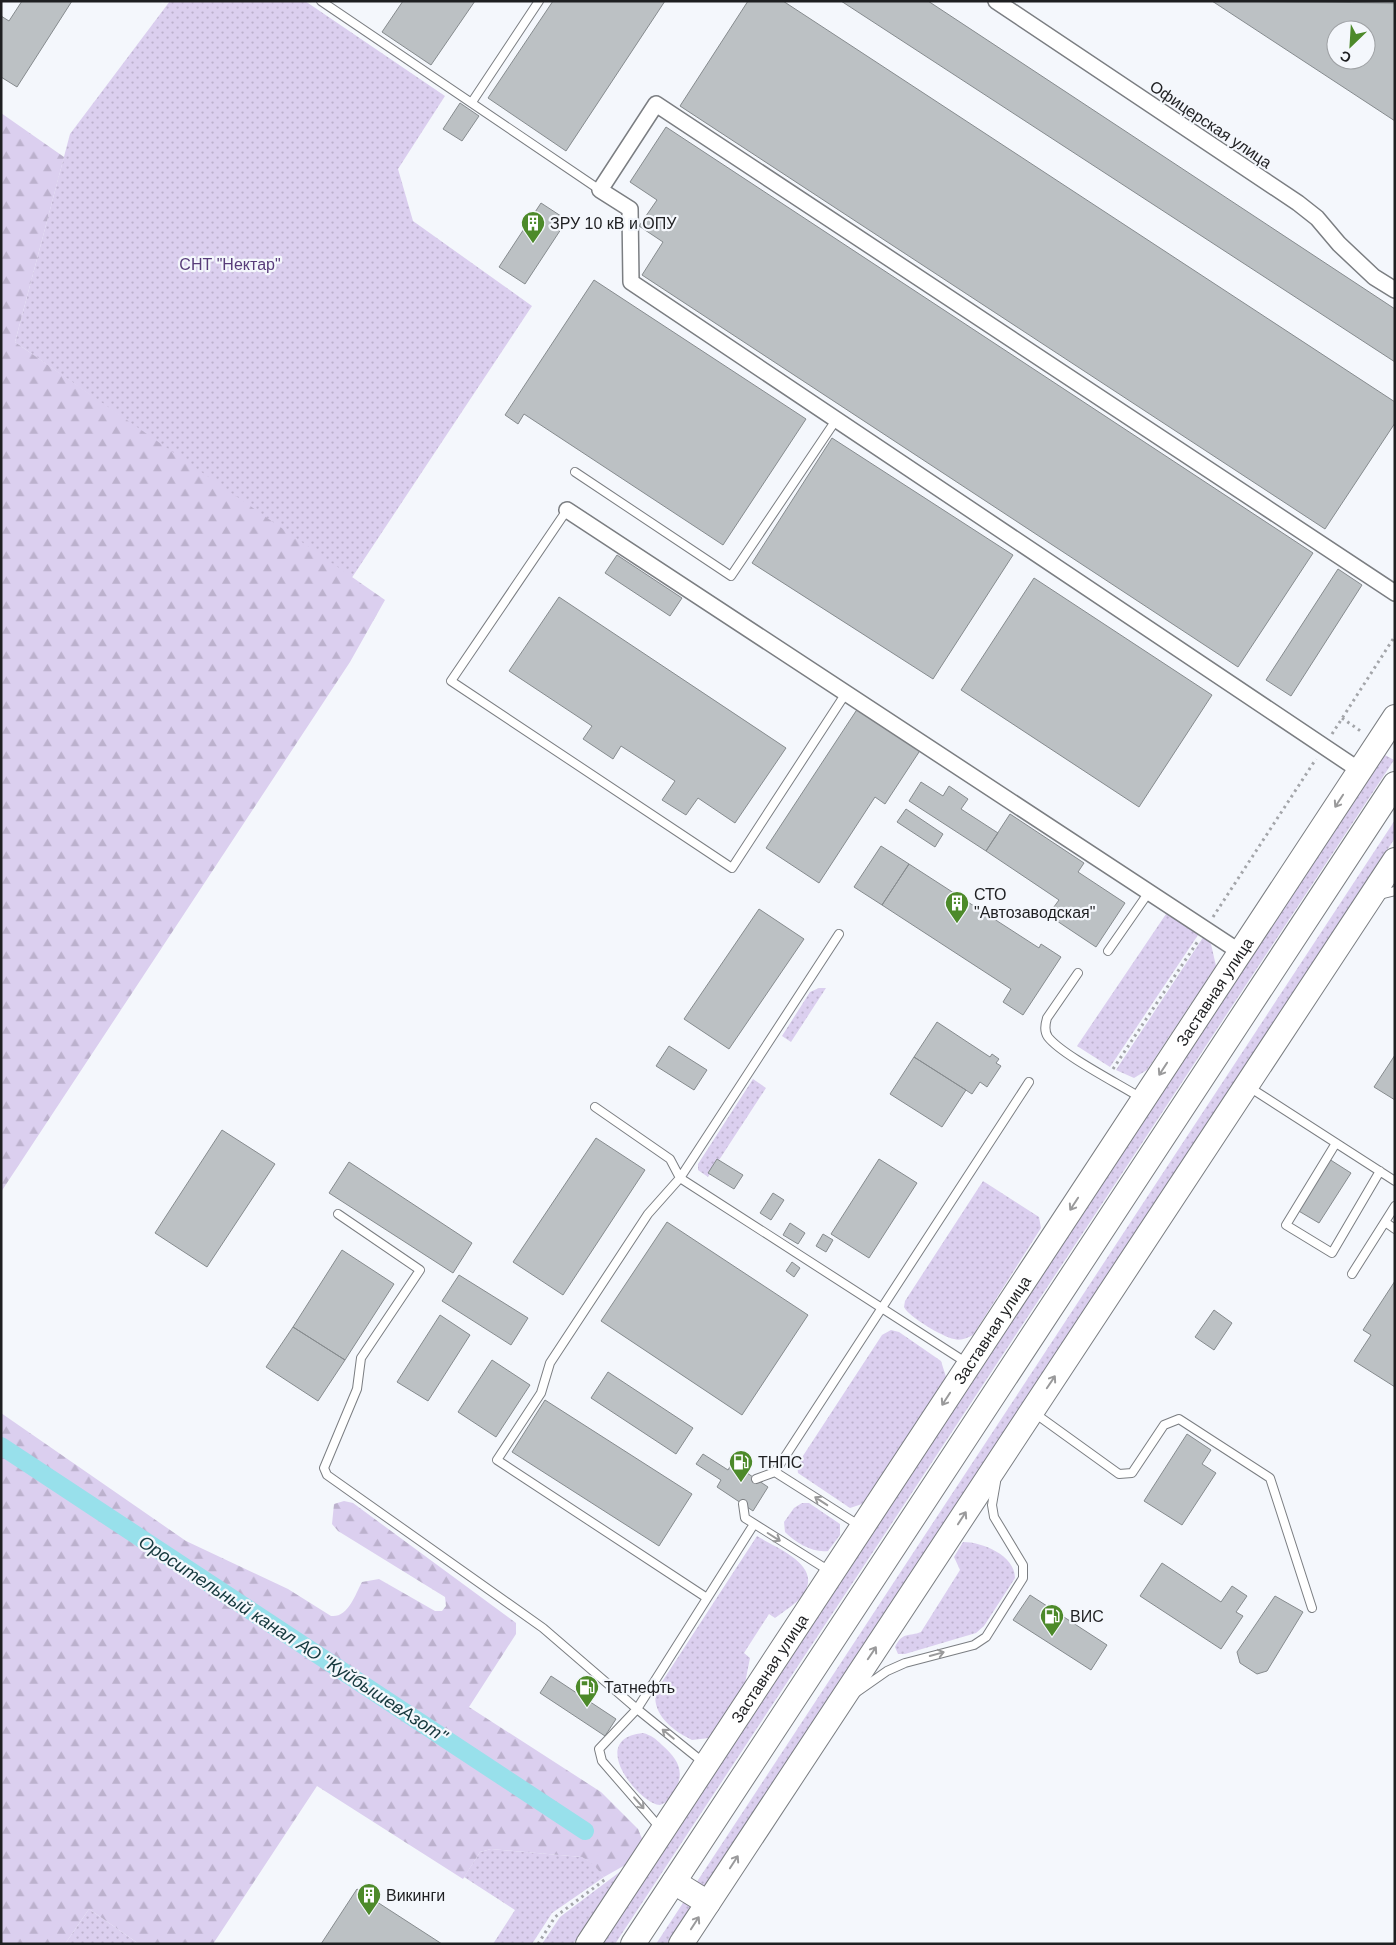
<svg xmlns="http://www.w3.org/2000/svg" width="1396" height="1945" viewBox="0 0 1396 1945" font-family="Arial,sans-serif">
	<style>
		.green { fill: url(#green-dots) }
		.forest { fill: url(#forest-firs) }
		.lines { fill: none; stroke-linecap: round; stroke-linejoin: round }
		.canal { stroke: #98e0eb; stroke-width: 18 }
		.building { fill: #bcc1c4; stroke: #868b8e; fill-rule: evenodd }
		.service-casing { stroke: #7b7e82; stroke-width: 10 }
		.minor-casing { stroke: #7b7e82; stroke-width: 18 }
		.primary-casing { stroke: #7b7e82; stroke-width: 26 }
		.path { stroke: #a3a5a9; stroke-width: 3; stroke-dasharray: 2.5 4; stroke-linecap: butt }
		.service { stroke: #fff; stroke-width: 8 }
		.minor { stroke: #fff; stroke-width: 15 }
		.primary { stroke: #fff; stroke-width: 24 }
		.oneway { stroke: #9a9a9b }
		.labels { text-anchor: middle; stroke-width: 4.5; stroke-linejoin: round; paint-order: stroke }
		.street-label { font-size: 16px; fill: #1e1f21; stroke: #f4f7fc }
		.poi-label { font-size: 16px; fill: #1e1f21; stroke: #f4f7fc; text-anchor: start }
		.park-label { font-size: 16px; fill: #583c7a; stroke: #f4f7fc }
		.water-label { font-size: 18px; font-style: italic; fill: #15383d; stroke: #f4f7fc }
	</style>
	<defs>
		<pattern id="green-dots" width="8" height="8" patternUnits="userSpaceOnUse" patternTransform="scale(1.25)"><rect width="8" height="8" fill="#dbcfef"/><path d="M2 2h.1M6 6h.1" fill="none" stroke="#bcb1cd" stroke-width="1.8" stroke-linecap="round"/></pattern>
		<pattern id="forest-firs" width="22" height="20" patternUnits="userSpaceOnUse" patternTransform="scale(1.25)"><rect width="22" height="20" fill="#dbcfef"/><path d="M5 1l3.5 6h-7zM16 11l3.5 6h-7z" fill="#bcb1cd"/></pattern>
	</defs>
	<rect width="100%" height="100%" fill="#f4f7fc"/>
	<!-- green -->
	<path class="green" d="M 170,1 L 305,1 L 445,96 L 398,169 L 413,221 L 532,306 L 351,579 L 15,342 L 70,134 Z
		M 1385,755 L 1394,760 L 615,1944 L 603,1944 Z
		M 1395,820 L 1395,838 L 667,1944 L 656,1944 Z
		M 1166,914 L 1196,931 L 1198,935 L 1110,1067 L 1077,1046 Z
		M 1204,936 L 1211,944 L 1216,966 L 1147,1070 L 1134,1078 L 1116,1070 Z
		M 819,988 L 826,988 L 791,1042 L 782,1036 L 810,992 Z
		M 753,1079 L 766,1088 L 708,1177 L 698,1170 L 698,1164 Z
		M 983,1181 L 1039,1217 L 1041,1228 L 973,1335 C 967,1338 961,1341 954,1339 C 943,1337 909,1317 904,1307 L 905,1301 Z
		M 891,1330 L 899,1332 L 941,1361 L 946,1377 L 862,1504 L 850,1508 L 798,1473 L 797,1465 L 882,1335 Z
		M 802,1503 L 809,1503 L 840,1524 L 840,1535 L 828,1551 C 813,1553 796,1543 785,1532 L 784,1522 L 794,1508 Z
		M 757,1536 C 778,1549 825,1566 802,1596 C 795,1605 784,1611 775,1618 L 769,1614 L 744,1653 L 750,1658 L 745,1683 L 709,1738 L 692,1740 C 673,1731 651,1714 656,1691 Z
		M 963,1542 C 982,1542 1015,1555 1015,1578 L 984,1626 L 976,1633 L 905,1654 L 898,1654 L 895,1647 C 903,1631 909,1637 921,1632 L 960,1570 L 954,1557 Z
		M 643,1733 C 651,1735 656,1739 662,1745 C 678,1759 686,1772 674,1792 C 670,1798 667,1803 660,1805 C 641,1805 585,1739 643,1733 Z
		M 491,1849 L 582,1857 L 594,1864 L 604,1877 L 552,1913 L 532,1944 L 493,1944 L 515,1910 L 464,1877 L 480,1852 Z
		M 621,1871 L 573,1944 L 542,1944 L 560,1917 Z
		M 89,1909 L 139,1944 L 65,1944 Z"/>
	<!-- forest -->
	<path class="forest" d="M 1,113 L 64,157 L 15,342 L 385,600 L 350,662 L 1,1192 Z
		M 1,1413 L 186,1541 L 288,1589 L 331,1616 C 348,1618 355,1595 362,1582 L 379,1579 L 435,1611 L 442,1611 L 446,1606 L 445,1597 L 338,1531 L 332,1524 L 334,1504 L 344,1501 L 353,1503 L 516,1623 L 516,1634 L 469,1707 L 601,1792 L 638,1829 L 643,1841 L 627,1864 L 604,1877 L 594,1865 L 582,1857 L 491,1849 L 480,1852 L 463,1879 L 317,1786 L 213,1944 L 139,1944 L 89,1909 L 65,1944 L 1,1944 Z"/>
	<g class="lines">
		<!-- canal -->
		<path class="canal" d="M 1,1446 L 585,1831"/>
	</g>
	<!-- building -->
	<path class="building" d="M 22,1 L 72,1 L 17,87 L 1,77 L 1,16 L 9,21 Z
		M 403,1 L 475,1 L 431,65 L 382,32 Z
		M 553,1 L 665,1 L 566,151 L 488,98 Z
		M 748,1 L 783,1 L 1395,402 L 1395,423 L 1325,529 L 680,106 Z
		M 841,1 L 928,1 L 1395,309 L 1395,362 Z
		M 1212,1 L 1395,3 L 1395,121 ZM 1336,30 L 1366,30 L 1366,60 L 1336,60 Z
		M 460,103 L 479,116 L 462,141 L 443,129 Z
		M 666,127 L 1313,553 L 1238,667 L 642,275 L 663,242 L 639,226 L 657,200 L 630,182 Z
		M 541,203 L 567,220 L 525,284 L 499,267 Z
		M 594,280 L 806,419 L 723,545 L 524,414 L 518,424 L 505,415 Z
		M 832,438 L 1013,555 L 933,679 L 752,563 Z
		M 617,555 L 682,598 L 670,616 L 605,573 Z
		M 1338,569 L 1362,585 L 1291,696 L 1266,680 Z
		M 1034,578 L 1212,695 L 1139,807 L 961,690 Z
		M 559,597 L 786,748 L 735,823 L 698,798 L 686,815 L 662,800 L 675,781 L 621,746 L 613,759 L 583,739 L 592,726 L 509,671 Z
		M 858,708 L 921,749 L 885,804 L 875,797 L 819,883 L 766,848 Z
		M 921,782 L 943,796 L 949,786 L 968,799 L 961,809 L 998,833 L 986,851 L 909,801 Z
		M 906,809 L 943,834 L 935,847 L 897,822 Z
		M 1010,814 L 1084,863 L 1078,872 L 1125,903 L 1096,947 L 1048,915 L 1059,900 L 986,851 Z
		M 881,846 L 909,864 L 882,905 L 854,887 Z
		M 909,864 L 1039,948 L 1041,944 L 1061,957 L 1023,1015 L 1003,1002 L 1011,989 L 882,905 Z
		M 759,909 L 804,939 L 729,1049 L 684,1019 Z
		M 937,1022 L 990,1057 L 992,1054 L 999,1059 L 996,1063 L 1001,1066 L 987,1087 L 980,1082 L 972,1094 L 914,1057 Z
		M 669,1046 L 707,1070 L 694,1090 L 656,1066 Z
		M 1395,1055 L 1395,1100 L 1374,1087 Z
		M 914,1057 L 966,1090 L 942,1127 L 890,1094 Z
		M 222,1130 L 275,1164 L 207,1267 L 155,1233 Z
		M 596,1138 L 645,1170 L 563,1295 L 513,1262 Z
		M 717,1159 L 743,1175 L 734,1189 L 708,1173 Z
		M 879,1159 L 917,1183 L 869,1258 L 831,1234 Z
		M 1329,1159 L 1351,1173 L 1319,1223 L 1297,1210 Z
		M 349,1162 L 472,1243 L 453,1273 L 329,1193 Z
		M 773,1193 L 784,1200 L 771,1220 L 760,1213 Z
		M 667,1222 L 808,1315 L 742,1415 L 601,1321 Z
		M 790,1223 L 805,1233 L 798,1244 L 783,1235 Z
		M 823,1234 L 833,1240 L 826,1252 L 816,1246 Z
		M 342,1250 L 394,1284 L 345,1360 L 293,1327 Z
		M 792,1262 L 800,1268 L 794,1277 L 786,1271 Z
		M 459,1275 L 528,1318 L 511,1345 L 442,1301 Z
		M 1395,1281 L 1395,1387 L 1354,1361 L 1371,1335 L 1363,1330 Z
		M 1214,1310 L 1232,1323 L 1214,1350 L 1195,1337 Z
		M 440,1315 L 470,1335 L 428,1401 L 397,1382 Z
		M 293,1327 L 345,1360 L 318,1401 L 266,1367 Z
		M 492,1360 L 530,1385 L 496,1437 L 458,1412 Z
		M 608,1372 L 693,1428 L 676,1454 L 591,1398 Z
		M 545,1400 L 692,1494 L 659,1546 L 512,1452 Z
		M 1187,1434 L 1211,1450 L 1202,1464 L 1216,1473 L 1182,1525 L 1144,1501 Z
		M 703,1454 L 728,1470 L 732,1463 L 768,1487 L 753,1511 L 717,1487 L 721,1480 L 696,1464 Z
		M 1162,1563 L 1221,1602 L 1232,1586 L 1247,1596 L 1236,1612 L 1243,1616 L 1221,1649 L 1140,1596 Z
		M 1030,1595 L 1107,1645 L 1091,1670 L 1013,1620 Z
		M 1275,1596 L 1303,1612 L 1267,1671 L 1257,1674 L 1240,1663 L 1237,1652 Z
		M 551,1676 L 616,1719 L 605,1736 L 540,1693 Z
		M 357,1889 L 442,1944 L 321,1944 Z"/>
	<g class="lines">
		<!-- service casing -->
		<g class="service-casing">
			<path id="service" d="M 321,1 L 600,190
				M 472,102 L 539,1
				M 575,472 L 731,576 L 836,420
				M 567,510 L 451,681 L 732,868 L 846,693
				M 1379,895 L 1395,891
				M 1108,951 L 1149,892
				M 1078,973 L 1047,1018 C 1045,1025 1044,1031 1048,1037 C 1062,1055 1119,1084 1141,1098
				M 1249,1087 L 1395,1181
				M 595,1107 L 670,1159 L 680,1178 L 967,1363
				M 1336,1143 L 1286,1225 L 1332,1253 L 1380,1171
				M 338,1214 L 420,1270 L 361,1358 L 357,1389 L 324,1468 L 327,1475 L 543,1628 L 637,1709 L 754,1524
				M 1385,1222 L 1395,1229
				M 1352,1274 L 1395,1206
				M 1033,1412 L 1119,1474 L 1132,1473 L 1164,1425 L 1179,1419 L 1270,1478 L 1312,1608
				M 775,1472 L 1029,1082
				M 756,1479 L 775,1472 L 860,1526
				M 743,1504 L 745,1518 L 831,1572
				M 707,1598 L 497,1460 L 541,1393 L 550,1363 L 648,1214 L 680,1178 L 839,934
				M 857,1692 L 887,1671 L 905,1663 L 974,1645 L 986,1637 L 1023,1578 L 1023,1565 L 994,1517 L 992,1505 L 996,1482
				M 661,1829 L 602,1761 L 599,1749 L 637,1709 L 704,1763"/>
		</g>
		<!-- minor casing -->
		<g class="minor-casing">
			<path id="minor" d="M 996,1 L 1298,203 L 1317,218 L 1339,244 L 1374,277 L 1395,290
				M 567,510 L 1240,952
				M 1359,770 L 631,282 L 630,209 L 600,190 L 656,104 L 1395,593"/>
		</g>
		<!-- primary casing -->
		<g class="primary-casing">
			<g id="primary">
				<path d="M 674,1882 L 708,1903"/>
				<path id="s1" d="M 588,1944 L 1395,717"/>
				<path d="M 633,1944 L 1395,784"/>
				<path d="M 681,1944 L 1395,860"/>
			</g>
		</g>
		<!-- path -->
		<path class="path" d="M 1342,718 L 1362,732
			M 1332,734 L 1395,636
			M 1213,917 L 1316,759
			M 1113,1069 L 1198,941
			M 538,1944 L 555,1917 L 607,1878"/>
		<!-- service -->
		<use href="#service" class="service"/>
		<!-- minor -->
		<use href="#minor" class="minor"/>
		<!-- primary -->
		<use href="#primary" class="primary"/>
	</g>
	<!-- one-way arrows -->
	<defs><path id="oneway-shaft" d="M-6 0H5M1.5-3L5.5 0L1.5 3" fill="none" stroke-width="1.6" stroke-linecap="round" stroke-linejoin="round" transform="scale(1.25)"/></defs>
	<g class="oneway">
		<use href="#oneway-shaft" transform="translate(1339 801) rotate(123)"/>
		<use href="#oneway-shaft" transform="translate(1163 1069) rotate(123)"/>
		<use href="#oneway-shaft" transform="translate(1074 1204) rotate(123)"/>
		<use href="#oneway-shaft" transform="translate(1051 1382) rotate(-56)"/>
		<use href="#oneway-shaft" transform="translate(946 1399) rotate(123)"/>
		<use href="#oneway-shaft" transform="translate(821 1501) rotate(-147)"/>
		<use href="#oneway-shaft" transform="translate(962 1518) rotate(-57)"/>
		<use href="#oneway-shaft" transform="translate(774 1537) rotate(32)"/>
		<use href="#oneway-shaft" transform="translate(872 1653) rotate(-56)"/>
		<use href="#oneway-shaft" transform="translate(937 1654) rotate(-15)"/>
		<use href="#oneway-shaft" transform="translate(668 1734) rotate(-141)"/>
		<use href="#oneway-shaft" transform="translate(639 1803) rotate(49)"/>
		<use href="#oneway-shaft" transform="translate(734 1862) rotate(-57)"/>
		<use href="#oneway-shaft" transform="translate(695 1923) rotate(-57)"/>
	</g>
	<!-- icons -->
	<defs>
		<g id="building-pin" transform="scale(1.25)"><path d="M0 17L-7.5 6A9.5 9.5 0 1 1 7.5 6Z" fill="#4d8a2a" stroke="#f4f7fc"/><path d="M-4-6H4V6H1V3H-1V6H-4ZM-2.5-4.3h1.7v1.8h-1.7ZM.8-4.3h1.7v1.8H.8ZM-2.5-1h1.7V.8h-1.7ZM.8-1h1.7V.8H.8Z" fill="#fff"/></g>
		<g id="fuel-pin" transform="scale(1.25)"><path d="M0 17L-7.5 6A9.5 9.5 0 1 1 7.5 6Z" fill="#4d8a2a" stroke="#f4f7fc"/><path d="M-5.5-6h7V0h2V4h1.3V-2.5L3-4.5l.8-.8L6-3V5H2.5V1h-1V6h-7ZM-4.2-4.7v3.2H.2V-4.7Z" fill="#fff"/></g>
	</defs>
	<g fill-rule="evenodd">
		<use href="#building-pin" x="533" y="223"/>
		<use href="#building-pin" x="957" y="903"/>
		<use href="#fuel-pin" x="741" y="1462"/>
		<use href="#fuel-pin" x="1052" y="1616"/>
		<use href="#fuel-pin" x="587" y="1687"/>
		<use href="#building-pin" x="369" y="1895"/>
	</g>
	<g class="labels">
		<!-- street labels -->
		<g class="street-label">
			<text transform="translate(1211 124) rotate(34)" y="6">Офицерская улица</text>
			<text dy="6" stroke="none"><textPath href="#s1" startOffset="1140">Заставная улица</textPath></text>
			<text dy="6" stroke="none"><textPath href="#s1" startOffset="735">Заставная улица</textPath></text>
			<text dy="6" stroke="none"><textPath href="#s1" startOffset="330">Заставная улица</textPath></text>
		</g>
		<!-- poi labels -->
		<g class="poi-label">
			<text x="550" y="229">ЗРУ 10 кВ и ОПУ</text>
			<text x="974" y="900">СТО<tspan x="974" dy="18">"Автозаводская"</tspan></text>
			<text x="758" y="1468">ТНПС</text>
			<text x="1070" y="1622">ВИС</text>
			<text x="604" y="1693">Татнефть</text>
			<text x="386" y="1901">Викинги</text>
		</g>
		<!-- park labels -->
		<g class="park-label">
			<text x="230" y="270">СНТ "Нектар"</text>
		</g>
		<!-- water labels -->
		<g class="water-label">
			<text transform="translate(293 1639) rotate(33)" y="6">Оросительный канал АО "КуйбышевАзот"</text>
		</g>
	</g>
	<!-- border -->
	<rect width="1396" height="1945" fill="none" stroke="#1e1f21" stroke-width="5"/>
	<!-- north arrow -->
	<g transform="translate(1351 45) rotate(205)"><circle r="24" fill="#f4f7fc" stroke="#9ea1a4"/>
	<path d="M0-4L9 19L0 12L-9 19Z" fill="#4d8a2a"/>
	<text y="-8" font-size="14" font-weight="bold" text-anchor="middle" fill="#1e1f21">С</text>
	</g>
</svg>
